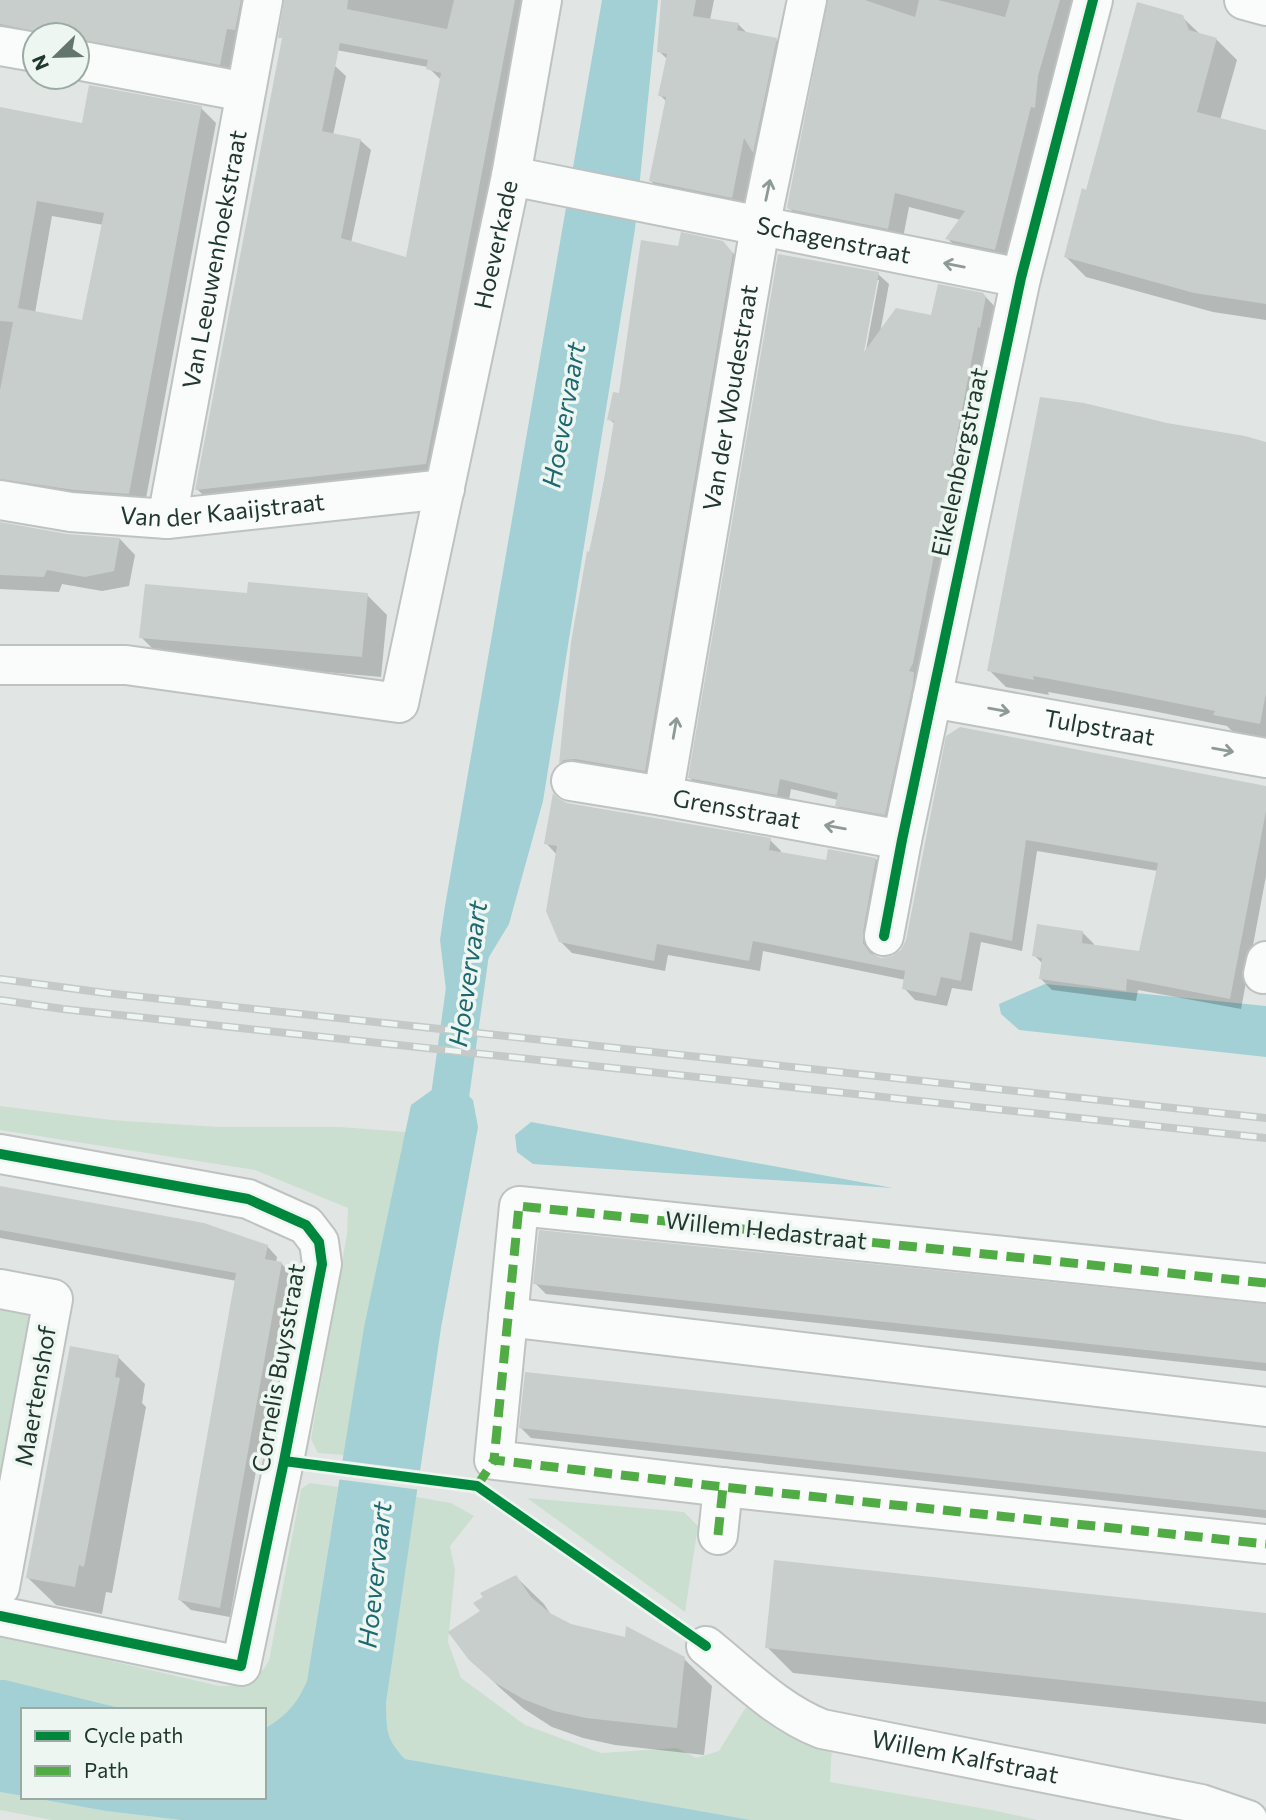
<svg xmlns="http://www.w3.org/2000/svg" width="1266" height="1820" viewBox="0 0 1266 1820" font-family="Commissioner,sans-serif">
	<style>
		.green { fill: #cadfcf }
		.water { fill: #a2d0d4 }
		.pier { fill: #e1e6e4 }
		.shadow { fill: #0003; fill-rule: evenodd }
		.lines { fill: none; stroke-linecap: round; stroke-linejoin: round }
		.canal { stroke: #a2d0d4; stroke-width: 38 }
		.building { fill: #c8cecb; fill-rule: evenodd }
		.minor-casing { stroke: #bec3c1; stroke-width: 42 }
		.minor { stroke: #fafbfb; stroke-width: 38 }
		.rail-casing { stroke: #c5c9c8; stroke-width: 8 }
		.rail { stroke: #eef6f2; stroke-width: 5; stroke-dasharray: 16; stroke-linecap: butt }
		.quiet { stroke: #52ac45; stroke-width: 9; stroke-dasharray: 18 9; stroke-linecap: butt }
		.cycleway-casing { stroke: #eef6f2; stroke-width: 15 }
		.cycleway { stroke: #00873e; stroke-width: 10 }
		.oneway { stroke: #8d9a96 }
		.labels { text-anchor: middle; stroke-width: 7; stroke-linejoin: round; paint-order: stroke }
		.street-label { font-size: 24px; fill: #203830; stroke: #eef6f2 }
		.water-label { font-size: 26px; font-style: italic; fill: #1d6971; stroke: #eef6f2 }
	</style>
	<rect width="100%" height="100%" fill="#e1e6e4"/>
	<!-- green -->
	<path class="green" d="M 0,1106 L 111,1120 L 218,1127 L 340,1127 L 406,1132 L 364,1327 L 344,1455 L 318,1453 L 311,1439 L 347,1234 L 348,1208 L 255,1170 L 0,1130 Z
		M 0,1305 L 37,1312 L 0,1502 Z
		M 310,1483 L 338,1487 L 307,1681 C 296,1705 287,1715 264,1729 L 264,1710 L 128,1710 L 0,1680 L 0,1635 L 219,1686 C 248,1686 252,1686 269,1661 L 301,1489 Z
		M 416,1497 L 451,1503 L 474,1516 L 450,1546 L 455,1570 L 448,1642 L 461,1678 L 525,1725 L 601,1753 L 677,1748 L 696,1758 L 719,1751 L 746,1707 L 786,1732 L 832,1744 L 830,1782 L 992,1810 L 1037,1820 L 751,1820 L 405,1759 C 385,1739 387,1730 386,1703 Z
		M 527,1498 L 684,1512 L 698,1526 L 685,1612 Z
		M 0,1792 L 106,1811 L 181,1820 L 52,1820 L 0,1810 Z"/>
	<!-- water -->
	<path class="water" d="M 602,0 L 658,0 L 635,229 L 543,801 L 509,924 L 489,957 L 473,993 L 446,990 L 440,940 L 445,906 Z
		M 1045,984 L 1266,1006 L 1266,1057 L 1019,1030 L 1001,1014 L 999,1004 Z
		M 436,1087 L 463,1090 L 473,1100 L 478,1127 L 441,1328 L 386,1703 C 387,1730 385,1738 405,1759 L 751,1820 L 181,1820 L 106,1811 L 28,1797 L 264,1797 L 264,1729 C 287,1715 296,1705 307,1681 L 364,1327 L 411,1105 Z
		M 531,1122 L 893,1188 L 533,1164 L 517,1152 L 515,1135 Z
		M 0,1680 L 5,1680 L 128,1710 L 23,1710 L 23,1796 L 0,1792 Z"/>
	<!-- pier -->
	<path class="pier" d="M 339,1460 L 424,1471 L 421,1490 L 336,1479 Z"/>
	<!-- shadow -->
	<path class="shadow" d="M 0,0 L 267,0 L 236,81 L 77,53 L 77,35 L 0,37 Z
		M 336,0 L 527,0 L 436,474 L 207,499 L 197,489 L 280,54 L 335,66 L 346,76 L 333,135 L 360,140 L 371,150 L 351,243 L 408,260 L 441,80 L 428,67 L 336,50 Z
		M 663,0 L 714,0 L 710,20 L 738,24 L 748,34 L 776,40 L 791,55 L 747,212 L 666,196 L 651,181 L 667,102 L 660,95 L 668,60 L 659,51 Z
		M 830,0 L 1077,0 L 1009,264 L 962,253 L 948,239 L 961,220 L 909,207 L 902,243 L 805,223 L 789,208 Z
		M 1182,17 L 1201,35 L 1217,40 L 1237,60 L 1220,120 L 1266,132 L 1266,320 L 1213,312 L 1086,277 L 1066,257 L 1087,192 Z
		M 201,108 L 216,123 L 144,509 L 0,484 L 0,109 L 83,125 ZM 52,216 L 104,225 L 83,322 L 35,313 Z
		M 722,242 L 737,257 L 659,784 L 574,777 L 561,763 L 573,642 L 615,424 L 609,419 L 680,248 Z
		M 779,256 L 878,274 L 889,284 L 880,333 L 896,310 L 932,317 L 939,286 L 983,294 L 996,308 L 990,338 L 988,337 L 957,498 L 959,500 L 954,530 L 951,530 L 921,681 L 924,684 L 896,825 L 848,816 L 837,805 L 838,800 L 791,789 L 788,805 L 701,789 L 690,778 ZM 876,280 L 879,280 L 864,361 L 861,361 Z
		M 1266,443 L 1266,738 L 1232,731 L 1227,726 L 1143,709 L 1048,692 L 1049,695 L 1006,687 L 989,670 Z
		M 0,531 L 120,539 L 135,555 L 129,586 L 102,591 L 62,584 L 59,592 L 0,589 Z
		M 248,595 L 367,595 L 387,615 L 381,677 L 161,657 L 141,637 Z
		M 948,737 L 1266,788 L 1266,876 L 1241,1009 L 1138,990 L 1136,1001 L 1052,990 L 1041,979 L 1043,964 L 1034,955 L 1082,932 L 1094,944 L 1093,946 L 1140,953 L 1158,871 L 1037,851 L 1022,951 L 981,942 L 972,991 L 952,988 L 947,1006 L 915,1000 L 904,988 L 906,980 L 763,951 L 760,971 L 668,955 L 665,971 L 572,953 L 560,941 L 557,855 L 546,843 L 567,804 L 770,840 L 781,851 L 780,854 L 827,862 L 876,859 L 887,870 L 873,945 L 874,955 L 880,959 L 891,958 L 901,952 L 907,941 Z
		M 0,1188 L 267,1246 L 277,1257 L 276,1263 L 281,1263 L 291,1274 L 230,1617 L 191,1610 L 180,1600 L 237,1281 L 0,1238 Z
		M 535,1283 L 1266,1307 L 1266,1371 L 546,1294 Z
		M 118,1357 L 145,1384 L 142,1403 L 146,1407 L 112,1593 L 106,1592 L 102,1614 L 56,1605 L 28,1578 Z
		M 521,1428 L 1266,1454 L 1266,1518 L 531,1438 Z
		M 516,1577 L 544,1604 L 551,1615 L 571,1626 L 684,1659 L 712,1686 L 704,1755 L 615,1745 L 583,1738 L 552,1727 L 524,1709 L 499,1687 L 471,1659 L 482,1612 Z
		M 1266,1615 L 1266,1724 L 793,1673 L 767,1647 Z"/>
	<g class="lines">
		<!-- canal -->
		<path class="canal" d="M 444,1139 L 472,939"/>
	</g>
	<!-- building -->
	<path class="building" d="M 0,0 L 241,0 L 235,30 L 227,29 L 220,65 L 77,39 L 77,35 L 53,35 L 0,24 Z
		M 284,0 L 348,0 L 347,9 L 447,29 L 454,0 L 515,0 L 426,464 L 195,490 L 282,38 L 278,38 ZM 340,43 L 428,60 L 426,69 L 441,73 L 406,257 L 341,238 L 361,139 L 322,131 Z
		M 661,0 L 696,0 L 693,16 L 739,23 L 737,30 L 777,38 L 753,153 L 744,138 L 732,198 L 649,181 L 666,97 L 658,96 L 667,54 L 657,52 Z
		M 828,0 L 865,0 L 915,17 L 919,0 L 938,0 L 1005,17 L 1010,0 L 1060,0 L 1038,76 L 1035,108 L 1031,107 L 995,250 L 945,239 L 965,211 L 895,193 L 888,229 L 788,209 L 787,207 Z
		M 1137,2 L 1183,15 L 1189,30 L 1217,38 L 1197,112 L 1266,130 L 1266,304 L 1194,293 L 1064,257 L 1082,188 L 1086,190 Z
		M 89,85 L 202,106 L 129,494 L 74,490 L 0,479 L 0,390 L 13,322 L 0,321 L 0,107 L 82,123 ZM 37,201 L 104,213 L 82,320 L 18,308 Z
		M 681,232 L 723,241 L 733,253 L 645,771 L 575,759 L 564,760 L 559,764 L 571,642 L 587,551 L 589,552 L 603,486 L 614,421 L 607,420 L 613,392 L 619,393 L 641,240 L 678,246 Z
		M 778,254 L 879,272 L 864,352 L 896,308 L 931,315 L 938,284 L 984,293 L 983,295 L 986,296 L 980,328 L 978,327 L 947,487 L 949,488 L 943,520 L 941,520 L 913,663 L 909,671 L 914,672 L 913,684 L 885,815 L 835,806 L 838,793 L 780,779 L 777,795 L 688,778 Z
		M 1040,397 L 1084,403 L 1167,423 L 1245,436 L 1266,442 L 1266,693 L 1260,724 L 1213,715 L 1215,711 L 1125,693 L 1033,676 L 1034,680 L 987,671 Z
		M 0,522 L 67,534 L 120,538 L 114,571 L 85,577 L 47,570 L 44,577 L 0,575 Z
		M 248,582 L 368,593 L 362,657 L 139,638 L 145,584 L 247,593 Z
		M 960,727 L 1266,786 L 1266,811 L 1230,999 L 1127,979 L 1126,991 L 1039,979 L 1042,958 L 1032,956 L 1037,924 L 1083,931 L 1082,943 L 1139,951 L 1158,863 L 1026,840 L 1012,941 L 970,932 L 961,981 L 941,977 L 936,996 L 902,989 L 905,971 L 753,941 L 749,961 L 657,944 L 654,961 L 559,942 L 546,911 L 557,846 L 544,844 L 553,793 L 558,798 L 567,803 L 771,838 L 769,850 L 826,860 L 828,849 L 876,858 L 863,932 L 863,943 L 870,953 L 881,958 L 892,956 L 901,950 L 906,940 L 946,736 Z
		M 0,1186 L 204,1223 L 268,1245 L 265,1259 L 282,1262 L 220,1608 L 178,1600 L 236,1273 L 0,1230 Z
		M 539,1230 L 1266,1304 L 1266,1363 L 533,1284 Z
		M 70,1346 L 119,1355 L 115,1377 L 120,1378 L 84,1567 L 79,1565 L 75,1587 L 26,1578 Z
		M 525,1372 L 1266,1452 L 1266,1510 L 519,1428 Z
		M 774,1560 L 1266,1613 L 1266,1702 L 765,1648 Z
		M 516,1575 L 531,1597 L 550,1613 L 571,1624 L 625,1637 L 626,1626 L 685,1657 L 677,1728 L 586,1718 L 554,1711 L 523,1699 L 494,1682 L 469,1660 L 448,1632 L 480,1611 L 473,1603 L 483,1597 L 480,1593 Z"/>
	<g class="lines">
		<!-- minor casing -->
		<g class="minor-casing">
			<g id="minor">
				<path d="M 1244,0 L 1266,6"/>
				<path d="M 0,46 L 35,52"/>
				<path d="M 77,60 L 245,92"/>
				<path id="s1" d="M 511,176 L 1021,278"/>
				<path id="s2" d="M 0,500 L 71,512 L 167,519 L 445,489"/>
				<path id="s3" d="M 167,519 L 263,0"/>
				<path id="s4" d="M 0,665 L 126,665 L 399,703 L 511,176 L 542,0"/>
				<path id="s5" d="M 932,698 L 1266,758"/>
				<path id="s6" d="M 571,781 L 663,796 L 902,840"/>
				<path id="s7" d="M 663,796 L 760,227 L 807,0"/>
				<path d="M 884,936 L 902,840 L 1021,278 L 1093,0"/>
				<path d="M 1263,974 L 1266,961"/>
				<path d="M 0,1154 L 248,1199 L 306,1225 L 319,1242 L 322,1264 L 284,1461 L 241,1666 L 0,1616"/>
				<path d="M 1266,1283 L 519,1206 L 494,1460 L 723,1487 L 1266,1544"/>
				<path d="M 0,1289 L 53,1299 L 0,1587"/>
				<path d="M 508,1317 L 1266,1407"/>
				<path d="M 718,1535 L 723,1487"/>
				<path id="s8" d="M 706,1646 C 742,1675 778,1712 822,1729 L 1201,1804 L 1248,1820"/>
			</g>
		</g>
		<!-- minor -->
		<use href="#minor" class="minor"/>
		<!-- rail casing -->
		<g class="rail-casing">
			<path id="rail" d="M 0,979 L 106,993 L 1266,1118
				M 0,1000 L 63,1009 L 1266,1138"/>
		</g>
		<!-- rail -->
		<use href="#rail" class="rail"/>
		<!-- quiet -->
		<path class="quiet" d="M 1266,1283 L 519,1206 L 494,1460 L 723,1487 L 1266,1544
			M 477,1486 L 494,1460
			M 718,1535 L 723,1487"/>
		<!-- cycleway casing -->
		<g class="cycleway-casing">
			<path id="cycleway" d="M 884,936 L 902,840 L 1021,278 L 1093,0
				M 0,1154 L 248,1199 L 306,1225 L 319,1242 L 322,1264 L 284,1461 L 241,1666 L 0,1616
				M 284,1461 L 477,1486 L 706,1646"/>
		</g>
		<!-- cycleway -->
		<use href="#cycleway" class="cycleway"/>
	</g>
	<!-- one-way arrows -->
	<defs><path id="oneway-shaft" d="M-6 0H5M1.5-3L5.5 0L1.5 3" fill="none" stroke-width="1.6" stroke-linecap="round" stroke-linejoin="round" transform="scale(1.75)"/></defs>
	<g class="oneway">
		<use href="#oneway-shaft" transform="translate(768 190) rotate(-78)"/>
		<use href="#oneway-shaft" transform="translate(954 265) rotate(-169)"/>
		<use href="#oneway-shaft" transform="translate(999 710) rotate(10)"/>
		<use href="#oneway-shaft" transform="translate(675 728) rotate(-80)"/>
		<use href="#oneway-shaft" transform="translate(1223 750) rotate(10)"/>
		<use href="#oneway-shaft" transform="translate(835 827) rotate(-170)"/>
	</g>
	<g class="labels">
		<!-- street labels -->
		<g class="street-label">
			<text dy="8" stroke="none"><textPath href="#s1" startOffset="329">Schagenstraat</textPath></text>
			<text dy="8" stroke="none"><textPath href="#s4" startOffset="870">Hoeverkade</textPath></text>
			<text dy="8" stroke="none"><textPath href="#s3" startOffset="264">Van Leeuwenhoekstraat</textPath></text>
			<text dy="8" stroke="none"><textPath href="#s7" startOffset="404">Van der Woudestraat</textPath></text>
			<text transform="translate(960 462) rotate(-78)" y="8">Eikelenbergstraat</text>
			<text dy="8" stroke="none"><textPath href="#s2" startOffset="224">Van der Kaaijstraat</textPath></text>
			<text dy="8" stroke="none"><textPath href="#s5" startOffset="170">Tulpstraat</textPath></text>
			<text dy="8" stroke="none"><textPath href="#s6" startOffset="168">Grensstraat</textPath></text>
			<text transform="translate(766 1231) rotate(6)" y="8">Willem Hedastraat</text>
			<text transform="translate(279 1368) rotate(-80)" y="8">Cornelis Buysstraat</text>
			<text transform="translate(36 1396) rotate(-80)" y="8">Maertenshof</text>
			<text dy="8" stroke="none"><textPath href="#s8" startOffset="289">Willem Kalfstraat</textPath></text>
		</g>
		<!-- water labels -->
		<g class="water-label">
			<text transform="translate(564 415) rotate(-80)" y="9">Hoevervaart</text>
			<text transform="translate(468 974) rotate(-82)" y="9">Hoevervaart</text>
			<text transform="translate(375 1575) rotate(-84)" y="9">Hoevervaart</text>
		</g>
	</g>
	<!-- legend -->
	<rect x="21" y="1708" width="245" height="91" fill="#eef6f2" stroke="#9caaa4" stroke-width="2"/>
	<rect x="35" y="1731" width="35" height="10" fill="#00873e" stroke="#9caaa4" stroke-width="2"/>
	<text x="84" y="1743" font-size="21" fill="#203830">Cycle path</text>
	<rect x="35" y="1766" width="35" height="10" fill="#52ac45" stroke="#9caaa4" stroke-width="2"/>
	<text x="84" y="1778" font-size="21" fill="#203830">Path</text>
	<!-- north arrow -->
	<g transform="translate(56 56) rotate(247)"><circle r="33" fill="#eef6f2" stroke="#9caaa4" stroke-width="2"/>
	<path d="M0-5L12 26L0 18L-12 26Z" fill="#64756f"/>
	<text y="-10" font-size="19" font-weight="bold" text-anchor="middle" fill="#203830">N</text>
	</g>
</svg>
